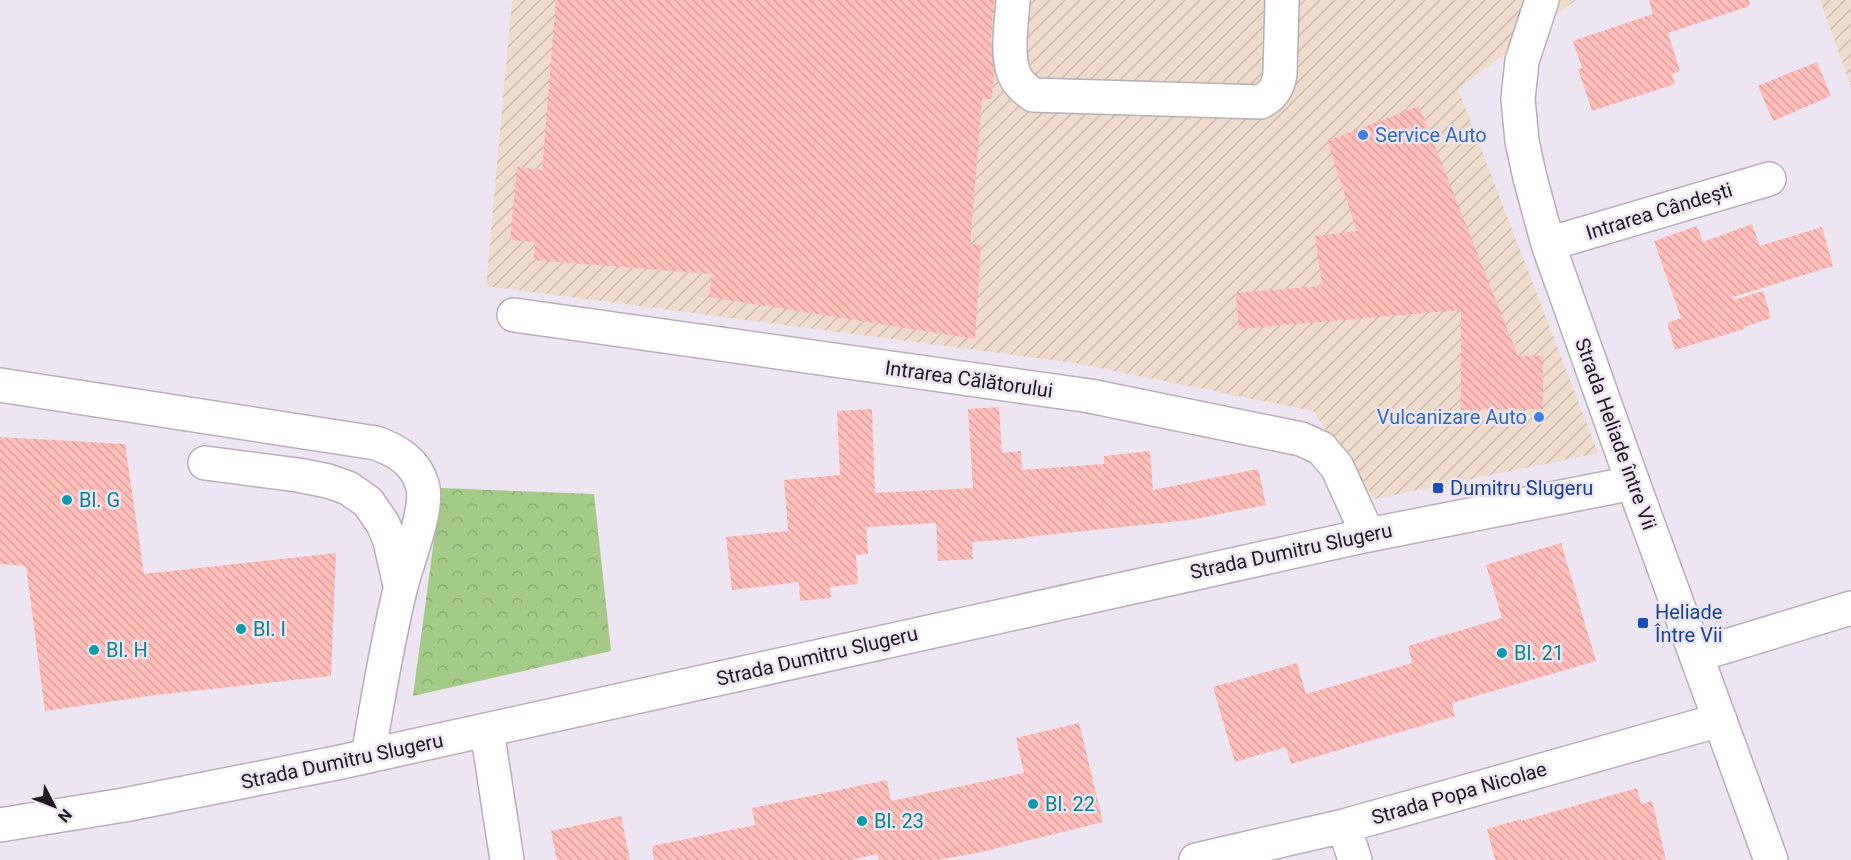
<svg xmlns="http://www.w3.org/2000/svg" width="1851" height="860" viewBox="0 0 1851 860" font-family="Roboto,sans-serif">
	<style>
		.industrial { fill: url(#industrial-furrows) }
		.park { fill: url(#park-crowns) }
		.building { fill: url(#building-back-hatch) }
		.lines { fill: none; stroke-linecap: round; stroke-linejoin: round }
		.minor-casing { stroke: #b7aeba; stroke-width: 36 }
		.major-casing { stroke: #b7aeba; stroke-width: 36 }
		.minor { stroke: #fff; stroke-width: 33 }
		.major { stroke: #fff; stroke-width: 33 }
		.shop-dot { fill: #3f7fe0; stroke: #eee5f2; stroke-width: 2 }
		.transit-dot { fill: #1a4fb4; stroke: #eee5f2; stroke-width: 2 }
		.culture-dot { fill: #0f9aa8; stroke: #eee5f2; stroke-width: 2 }
		.labels { text-anchor: middle; stroke-width: 5; stroke-linejoin: round; paint-order: stroke }
		.shop-label { font-size: 20px; fill: #366cbe; stroke: #eee5f2; text-anchor: start }
		.street-label { font-size: 20px; fill: #1d1a1e; stroke: #eee5f2 }
		.transit-label { font-size: 20px; fill: #164399; stroke: #eee5f2; text-anchor: start }
		.culture-label { font-size: 20px; fill: #0d838f; stroke: #eee5f2; text-anchor: start }
	</style>
	<defs>
		<pattern id="industrial-furrows" width="10" height="10" patternUnits="userSpaceOnUse" patternTransform="scale(1.5)"><rect width="10" height="10" fill="#eedbcb"/><path d="M-1 1l2-2M0 10L10 0M9 11l2-2" fill="none" stroke="#ccbbae"/></pattern>
		<pattern id="park-crowns" width="20" height="18" patternUnits="userSpaceOnUse" patternTransform="scale(1.5)"><rect width="20" height="18" fill="#a3ca87"/><path d="M2 6a3 3 0 1 1 6 0M12 15a3 3 0 1 1 6 0" fill="none" stroke="#8cad74"/></pattern>
		<pattern id="building-back-hatch" width="6" height="6" patternUnits="userSpaceOnUse" patternTransform="scale(1.5)"><rect width="6" height="6" fill="#ffbdb9"/><path d="M-1 5l2 2M0 0l6 6M5-1l2 2" fill="none" stroke="#daa29f"/></pattern>
	</defs>
	<rect width="100%" height="100%" fill="#eee5f2"/>
	<!-- industrial -->
	<path class="industrial" d="M 512,0 L 1576,0 L 1458,89 L 1598,453 L 1375,499 L 1313,411 L 1076,363 L 486,286 Z
		M 1820,0 L 1851,0 L 1851,87 Z"/>
	<!-- park -->
	<path class="park" d="M 441,488 L 594,494 L 611,651 L 413,696 Z"/>
	<!-- building -->
	<path class="building" d="M 556,0 L 994,0 L 991,40 L 994,71 L 992,99 L 982,99 L 970,245 L 981,244 L 975,339 L 709,297 L 712,274 L 534,260 L 535,242 L 510,240 L 517,167 L 542,170 Z
		M 1649,0 L 1749,0 L 1750,6 L 1668,33 L 1680,71 L 1672,74 L 1675,84 L 1592,111 L 1578,69 L 1582,68 L 1573,41 L 1653,14 Z
		M 1817,62 L 1831,96 L 1773,121 L 1758,86 Z
		M 1419,106 L 1518,356 L 1543,356 L 1543,409 L 1461,410 L 1461,310 L 1239,329 L 1236,293 L 1322,286 L 1315,236 L 1357,231 L 1327,141 Z
		M 1752,224 L 1760,246 L 1822,227 L 1833,266 L 1733,297 L 1734,300 L 1763,291 L 1771,318 L 1744,327 L 1744,329 L 1675,350 L 1667,323 L 1681,318 L 1654,241 L 1697,226 L 1703,242 Z
		M 999,407 L 1002,453 L 1021,451 L 1022,470 L 1104,464 L 1104,456 L 1150,451 L 1153,490 L 1258,469 L 1266,505 L 1190,520 L 1026,537 L 1027,538 L 972,542 L 973,559 L 938,561 L 936,523 L 866,527 L 868,554 L 856,555 L 858,584 L 830,587 L 831,598 L 800,601 L 799,582 L 732,590 L 726,537 L 788,531 L 784,480 L 840,475 L 837,411 L 872,409 L 875,493 L 973,488 L 968,409 Z
		M 0,437 L 125,444 L 144,574 L 336,553 L 331,676 L 156,695 L 45,711 L 26,566 L 0,564 Z
		M 1561,543 L 1596,661 L 1452,703 L 1455,716 L 1291,764 L 1286,747 L 1235,762 L 1213,687 L 1297,663 L 1306,694 L 1412,663 L 1408,646 L 1502,618 L 1486,565 Z
		M 1079,723 L 1103,822 L 977,853 L 937,860 L 879,860 L 877,854 L 851,860 L 654,860 L 652,846 L 755,825 L 752,808 L 887,780 L 891,801 L 1024,773 L 1016,738 Z
		M 1637,788 L 1641,804 L 1652,801 L 1666,860 L 1495,860 L 1487,829 L 1521,819 L 1521,821 Z
		M 621,816 L 630,860 L 557,860 L 551,831 Z"/>
	<g class="lines">
		<!-- minor casing -->
		<g class="minor-casing">
			<path id="minor" d="M 1013,0 C 1012,21 1005,59 1016,78 C 1020,85 1026,90 1033,95 L 1261,102 C 1273,95 1278,88 1280,74 L 1282,0
				M 1542,0 L 1522,61 L 1518,99 L 1522,141 L 1530,178 L 1548,244 L 1633,483
				M 1548,244 L 1769,179
				M 514,315 L 1090,396 L 1301,439 L 1321,448 L 1337,467 L 1368,535
				M 0,385 L 376,443 C 397,451 415,461 422,484 C 430,507 407,561 401,586 C 387,642 378,699 368,756
				M 205,463 L 298,475 L 328,481 L 348,488 L 368,502 L 383,524 L 390,541 L 400,585
				M 1697,655 L 1851,608
				M 487,730 L 507,860
				M 1344,826 L 1355,860
				M 1196,860 L 1344,826 L 1720,720"/>
		</g>
		<!-- major casing -->
		<g class="major-casing">
			<path id="major" d="M 0,825 L 124,805 L 341,762 L 1368,535 L 1633,483 L 1771,860"/>
		</g>
		<!-- minor -->
		<use href="#minor" class="minor"/>
		<!-- major -->
		<use href="#major" class="major"/>
	</g>
	<!-- markers -->
	<g class="shop-dot">
		<circle cx="1363" cy="135" r="6"/>
		<circle cx="1539" cy="417" r="6"/>
	</g>
	<g class="transit-dot">
		<rect x="1432" y="482" width="12" height="12" rx="3"/>
		<rect x="1637" y="617" width="12" height="12" rx="3"/>
	</g>
	<g class="culture-dot">
		<circle cx="67" cy="500" r="6"/>
		<circle cx="241" cy="629" r="6"/>
		<circle cx="94" cy="650" r="6"/>
		<circle cx="1502" cy="653" r="6"/>
		<circle cx="1033" cy="804" r="6"/>
		<circle cx="862" cy="821" r="6"/>
	</g>
	<g class="labels">
		<!-- shop labels -->
		<g class="shop-label">
			<text x="1375" y="142">Service Auto</text>
			<text x="1527" y="424" text-anchor="end">Vulcanizare Auto</text>
		</g>
		<!-- street labels -->
		<g class="street-label">
			<text transform="translate(1659 211) rotate(-17)" y="7">Intrarea Cândești</text>
			<text transform="translate(969 379) rotate(8)" y="7">Intrarea Călătorului</text>
			<text transform="translate(1616 434) rotate(70)" y="7">Strada Heliade între Vii</text>
			<text transform="translate(1291 551) rotate(-12)" y="7">Strada Dumitru Slugeru</text>
			<text transform="translate(817 656) rotate(-13)" y="7">Strada Dumitru Slugeru</text>
			<text transform="translate(342 761) rotate(-12)" y="7">Strada Dumitru Slugeru</text>
			<text transform="translate(1459 793) rotate(-16)" y="7">Strada Popa Nicolae</text>
		</g>
		<!-- transit labels -->
		<g class="transit-label">
			<text x="1450" y="495">Dumitru Slugeru</text>
			<text x="1655" y="619">Heliade<tspan x="1655" dy="23">Între Vii</tspan></text>
		</g>
		<!-- culture labels -->
		<g class="culture-label">
			<text x="79" y="507">Bl. G</text>
			<text x="253" y="636">Bl. I</text>
			<text x="106" y="657">Bl. H</text>
			<text x="1514" y="660">Bl. 21</text>
			<text x="1045" y="811">Bl. 22</text>
			<text x="874" y="828">Bl. 23</text>
		</g>
	</g>
	<!-- north arrow -->
	<g transform="translate(54 806) rotate(132)" stroke="#eee5f2" stroke-width="4.5" paint-order="stroke">
	<path d="M0-4.5L10 22L0 15L-10 22Z" fill="#1d1a1e"/>
	<text y="-9" font-size="16" font-weight="bold" text-anchor="middle" fill="#1d1a1e">N</text>
	</g>
</svg>
